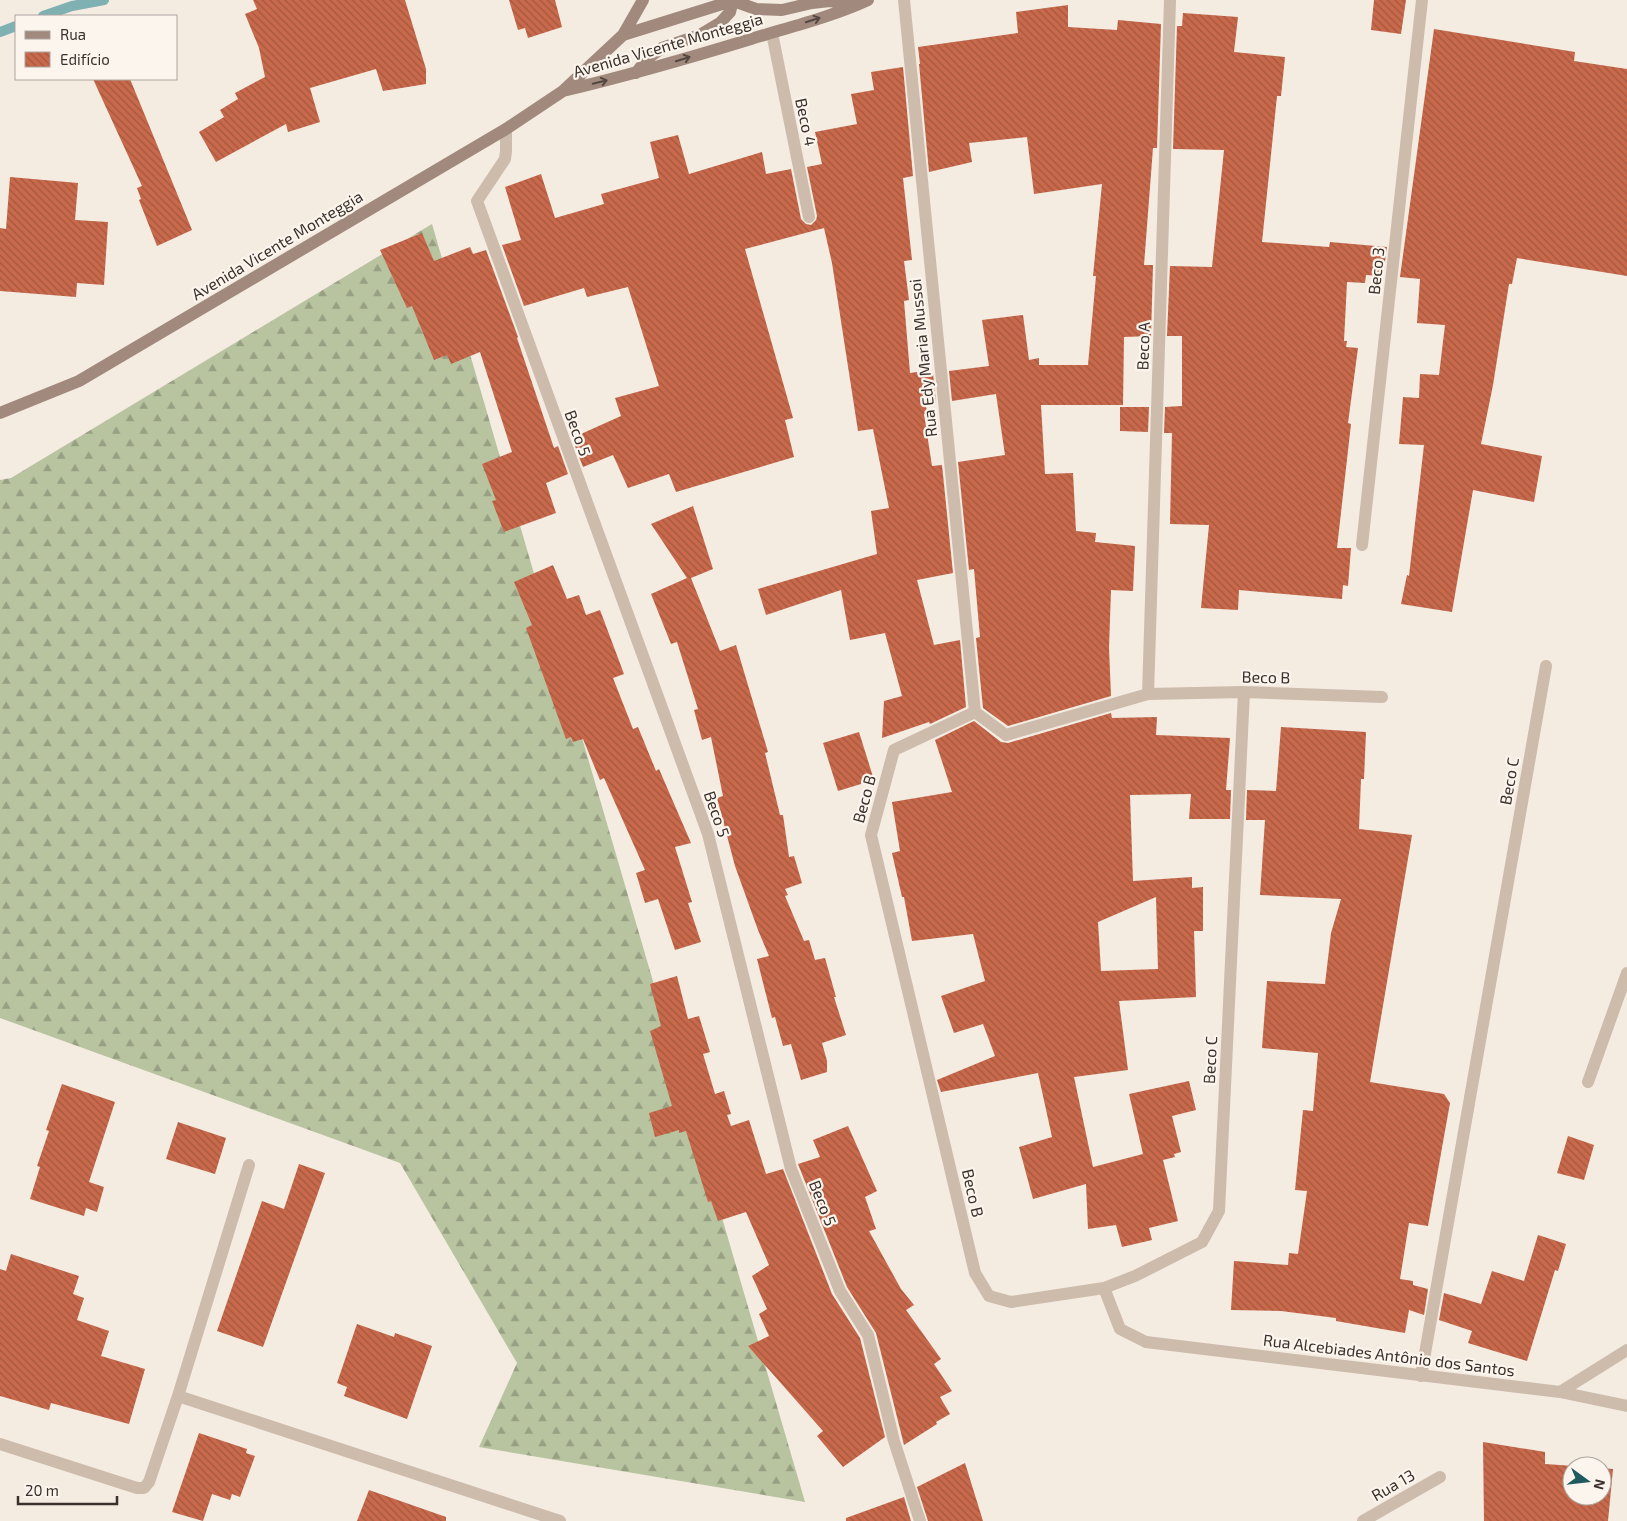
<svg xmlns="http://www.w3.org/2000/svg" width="1627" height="1521" viewBox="0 0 1627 1521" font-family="'Exo 2',sans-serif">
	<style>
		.forest { fill: url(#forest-firs) }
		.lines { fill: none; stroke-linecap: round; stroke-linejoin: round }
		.stream { stroke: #7fb0b2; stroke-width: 10 }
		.building { fill: url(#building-back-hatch); fill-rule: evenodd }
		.service { stroke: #cdbbac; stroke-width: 12 }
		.minor { stroke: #cdbbac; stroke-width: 12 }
		.secondary { stroke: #a18a7d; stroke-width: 12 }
		.oneway { stroke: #544640 }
		.labels { text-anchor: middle; stroke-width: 4.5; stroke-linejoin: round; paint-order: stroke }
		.street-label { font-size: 16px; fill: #3b302b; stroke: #fbf5ee }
	</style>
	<defs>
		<pattern id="forest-firs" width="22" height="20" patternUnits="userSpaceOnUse" patternTransform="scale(1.25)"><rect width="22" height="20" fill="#b8c4a0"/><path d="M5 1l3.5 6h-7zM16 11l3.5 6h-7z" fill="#97a083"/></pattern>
		<pattern id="building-back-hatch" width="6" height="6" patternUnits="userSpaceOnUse" patternTransform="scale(1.25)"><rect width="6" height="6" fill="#c8694b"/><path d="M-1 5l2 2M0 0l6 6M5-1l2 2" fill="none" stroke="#a4573f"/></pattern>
	</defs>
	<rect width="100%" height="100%" fill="#f4ebe1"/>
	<!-- forest -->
	<path class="forest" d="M 432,224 L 805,1502 L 479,1447 L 517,1363 L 400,1163 L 0,1018 L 0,480 L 11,478 Z"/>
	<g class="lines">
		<!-- stream -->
		<path class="stream" d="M 43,16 L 72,6 L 104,0
			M 0,32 L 16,26"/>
	</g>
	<!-- building -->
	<path class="building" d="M 253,0 L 405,0 L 426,69 L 426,84 L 383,91 L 376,69 L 310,88 L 320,122 L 288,132 L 286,124 L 216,162 L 199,132 L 224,117 L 220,110 L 238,99 L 235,93 L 265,77 L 259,48 L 245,14 L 257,9 Z
		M 509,0 L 555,0 L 562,27 L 528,38 L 525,28 L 518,30 Z
		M 1374,0 L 1406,0 L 1401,34 L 1371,30 Z
		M 1068,5 L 1068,27 L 1117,30 L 1118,20 L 1161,24 L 1157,148 L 1153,148 L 1144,265 L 1153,265 L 1151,336 L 1124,337 L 1123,405 L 1041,405 L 1045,474 L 1073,473 L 1076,531 L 1096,533 L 1095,542 L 1135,546 L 1133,591 L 1111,590 L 1109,648 L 1111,696 L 1008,726 L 983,708 L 976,638 L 980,637 L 974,569 L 969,570 L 958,462 L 1005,455 L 996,394 L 952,401 L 949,371 L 989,366 L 982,320 L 1023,315 L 1029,360 L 1039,358 L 1039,365 L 1088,365 L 1096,276 L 1093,276 L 1102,184 L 1034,194 L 1027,137 L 969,143 L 972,162 L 929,172 L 919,64 L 920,64 L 918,47 L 1018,33 L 1016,12 Z
		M 1183,13 L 1238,17 L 1234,52 L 1285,57 L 1281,96 L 1277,96 L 1262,242 L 1329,247 L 1330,242 L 1387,247 L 1383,276 L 1366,275 L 1365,283 L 1347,282 L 1344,341 L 1347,341 L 1346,347 L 1358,348 L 1348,423 L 1351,424 L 1337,548 L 1351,548 L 1348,586 L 1343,585 L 1342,599 L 1239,590 L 1238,610 L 1201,608 L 1209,525 L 1170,524 L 1172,433 L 1164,433 L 1165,407 L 1182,406 L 1182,336 L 1167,336 L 1170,266 L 1212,267 L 1224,150 L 1173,149 L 1177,26 L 1182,26 Z
		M 1434,29 L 1575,52 L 1574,61 L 1627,69 L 1627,276 L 1517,258 L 1512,284 L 1509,284 L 1493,385 L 1481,444 L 1542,456 L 1534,502 L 1473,490 L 1452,612 L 1401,604 L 1407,575 L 1409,576 L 1424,445 L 1399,444 L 1403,397 L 1419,398 L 1420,374 L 1439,375 L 1445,325 L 1417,323 L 1420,279 L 1400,277 Z
		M 903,67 L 913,176 L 903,178 L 912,260 L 904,261 L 909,300 L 904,301 L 910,373 L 917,372 L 918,375 L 933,373 L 936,403 L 926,405 L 927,414 L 924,414 L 932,466 L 942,465 L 953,573 L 917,580 L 934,645 L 960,640 L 966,707 L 930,724 L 929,722 L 882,738 L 884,701 L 902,696 L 885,633 L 850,640 L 841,590 L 766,615 L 758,589 L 877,554 L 871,511 L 889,508 L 873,429 L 858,431 L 832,263 L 824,228 L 745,249 L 793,418 L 785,420 L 794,457 L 676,492 L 669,474 L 628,488 L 613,455 L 583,467 L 572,438 L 621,416 L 615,398 L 659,386 L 628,287 L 587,297 L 584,288 L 524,306 L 502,245 L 521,240 L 505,187 L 541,174 L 555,218 L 604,204 L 601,194 L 659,178 L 650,142 L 678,135 L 689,174 L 762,152 L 766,174 L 791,169 L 801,219 L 806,224 L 811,225 L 816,220 L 817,216 L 807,167 L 822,164 L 815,132 L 857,124 L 851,94 L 874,90 L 871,72 Z
		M 93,79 L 130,79 L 192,230 L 157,246 L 139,200 L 141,199 L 137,188 L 142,186 Z
		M 10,177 L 78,183 L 75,220 L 108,222 L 104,285 L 77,283 L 76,297 L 0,291 L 0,228 L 6,229 Z
		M 422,233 L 434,261 L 470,247 L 473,254 L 486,250 L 518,337 L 517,338 L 554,448 L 558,446 L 568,474 L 546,483 L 556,513 L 504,532 L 492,501 L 496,500 L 482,464 L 512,452 L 480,352 L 451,364 L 447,355 L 434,360 L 412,306 L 407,308 L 380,250 Z
		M 1120,407 L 1149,407 L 1148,432 L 1120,431 Z
		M 693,506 L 713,569 L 691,578 L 720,651 L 736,645 L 768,752 L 765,753 L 780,815 L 783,815 L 789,857 L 794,856 L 802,883 L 785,889 L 788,895 L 785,896 L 804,941 L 809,940 L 815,960 L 825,958 L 836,997 L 834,997 L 846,1035 L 822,1043 L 827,1061 L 827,1072 L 801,1080 L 791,1044 L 783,1046 L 775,1017 L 772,1018 L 757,959 L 769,956 L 758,930 L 735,866 L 717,798 L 723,796 L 711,737 L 702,740 L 694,710 L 698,709 L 677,642 L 671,644 L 651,594 L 687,578 L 651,524 Z
		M 553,565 L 567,599 L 579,595 L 586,615 L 600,610 L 624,674 L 613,678 L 633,729 L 638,727 L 656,771 L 659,769 L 691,843 L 675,847 L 692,902 L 688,903 L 701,942 L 675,950 L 658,899 L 645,903 L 636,873 L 645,870 L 604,778 L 600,780 L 583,739 L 573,742 L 571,737 L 566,739 L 526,628 L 532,625 L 514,582 Z
		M 1111,713 L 1112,718 L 1157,717 L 1156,735 L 1230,738 L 1226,790 L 1231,790 L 1230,819 L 1189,819 L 1191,794 L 1130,795 L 1133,881 L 1192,877 L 1192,888 L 1203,887 L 1203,931 L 1194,931 L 1196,997 L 1119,1001 L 1128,1070 L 1074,1077 L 1093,1167 L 1143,1154 L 1129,1094 L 1189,1081 L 1196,1110 L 1172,1116 L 1181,1152 L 1174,1154 L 1175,1157 L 1163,1160 L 1178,1221 L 1149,1228 L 1152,1240 L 1122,1247 L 1116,1225 L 1088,1229 L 1086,1184 L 1033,1199 L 1019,1147 L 1052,1137 L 1038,1073 L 941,1092 L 937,1080 L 995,1056 L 983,1024 L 954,1033 L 941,996 L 985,981 L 973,934 L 912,941 L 904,897 L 902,897 L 892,853 L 900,851 L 892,802 L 952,792 L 935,740 L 974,721 L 1001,742 L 1008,743 ZM 1156,897 L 1158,969 L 1101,971 L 1098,922 Z
		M 1281,727 L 1366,732 L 1364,779 L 1361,779 L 1359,829 L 1412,835 L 1370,1082 L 1444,1094 L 1450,1103 L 1428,1226 L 1409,1223 L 1400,1279 L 1413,1281 L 1413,1285 L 1428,1289 L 1424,1315 L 1409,1310 L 1405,1333 L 1336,1321 L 1336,1318 L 1281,1311 L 1231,1310 L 1234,1261 L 1288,1265 L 1289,1253 L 1298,1254 L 1307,1191 L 1295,1190 L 1303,1110 L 1313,1111 L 1318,1053 L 1262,1048 L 1267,981 L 1325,984 L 1331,933 L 1341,899 L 1260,895 L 1265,820 L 1246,820 L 1247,790 L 1276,791 Z
		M 859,732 L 874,780 L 838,791 L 823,743 Z
		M 677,976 L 688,1019 L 699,1016 L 710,1052 L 703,1054 L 715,1094 L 724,1091 L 731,1114 L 727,1115 L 731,1126 L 749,1120 L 766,1174 L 783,1169 L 832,1294 L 860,1338 L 885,1437 L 843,1467 L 817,1436 L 823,1431 L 748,1346 L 769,1336 L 759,1314 L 767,1309 L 752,1276 L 769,1265 L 746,1212 L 718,1221 L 711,1201 L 708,1202 L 686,1131 L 679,1133 L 679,1130 L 655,1137 L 649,1113 L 672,1106 L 650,1031 L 661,1026 L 650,984 Z
		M 62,1084 L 115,1102 L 89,1182 L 104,1187 L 97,1212 L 86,1208 L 84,1216 L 30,1199 L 40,1167 L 37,1166 L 49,1131 L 46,1130 Z
		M 178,1122 L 226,1138 L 215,1174 L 166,1159 Z
		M 848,1126 L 877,1191 L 865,1197 L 876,1229 L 869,1231 L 901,1289 L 914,1305 L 906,1310 L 941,1359 L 934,1364 L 952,1391 L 940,1397 L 950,1414 L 936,1422 L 937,1424 L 904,1445 L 876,1333 L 847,1287 L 798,1164 L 820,1157 L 813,1140 Z
		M 1568,1136 L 1594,1145 L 1584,1180 L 1557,1173 Z
		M 299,1164 L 325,1173 L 263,1347 L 217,1331 L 262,1201 L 284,1209 Z
		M 1538,1235 L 1566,1244 L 1558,1271 L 1555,1270 L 1527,1361 L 1468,1343 L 1472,1331 L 1439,1320 L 1444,1293 L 1481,1304 L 1492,1271 L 1524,1281 Z
		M 11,1254 L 79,1276 L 73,1294 L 84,1298 L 77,1320 L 109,1331 L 101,1356 L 145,1369 L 129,1424 L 51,1403 L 49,1410 L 0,1396 L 0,1269 L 6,1271 Z
		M 357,1324 L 394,1337 L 395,1333 L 432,1346 L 407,1419 L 344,1396 L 347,1387 L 337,1383 Z
		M 199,1433 L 247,1449 L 246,1453 L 255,1456 L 240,1497 L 232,1494 L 230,1500 L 212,1494 L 203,1521 L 172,1512 Z
		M 1483,1442 L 1545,1452 L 1545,1464 L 1574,1466 L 1572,1466 L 1572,1496 L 1602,1496 L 1602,1468 L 1613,1469 L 1608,1521 L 1484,1521 Z
		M 965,1463 L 983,1521 L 928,1521 L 917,1487 Z
		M 369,1490 L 446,1517 L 446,1521 L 357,1521 Z
		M 904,1497 L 911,1521 L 846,1521 L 846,1518 Z"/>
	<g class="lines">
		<!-- service -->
		<path class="service" d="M 904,0 L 975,712
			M 772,33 L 809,217
			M 506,129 L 506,151 L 505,159 L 477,201 L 708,834 L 791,1169 L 840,1291 L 868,1335 L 894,1441 L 920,1521
			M 1362,545 L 1422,0
			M 1148,694 L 1170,0
			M 975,712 L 894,750 L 871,835 L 975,1273 L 989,1296 L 1011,1302 L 1104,1288
			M 975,712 L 1006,735 L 1148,694 L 1244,692 L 1382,697
			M 1146,1342 L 1120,1329 L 1104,1288 L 1135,1276 L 1202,1242 L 1219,1211 L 1244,692
			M 1421,1376 L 1546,666"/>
		<!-- minor -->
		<path class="minor" d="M 1588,1082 L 1627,973
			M 1146,1342 L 1560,1392 L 1627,1406
			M 1560,1392 L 1627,1350
			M 178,1396 L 249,1165
			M 0,1444 L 137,1488 L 144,1488 L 149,1482 L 178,1396 L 560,1521
			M 1363,1521 L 1440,1477"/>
		<!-- secondary -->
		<path class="secondary" d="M 731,0 L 756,9 L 782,10 L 812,3 L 830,1 L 853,6
			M 623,35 L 643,0
			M 636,73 L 647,59 L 662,48 L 700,35 L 720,23 L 730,12 L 733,0
			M 563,91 C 626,76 689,58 751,39 C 790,27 831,17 868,0
			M 0,413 L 79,381 L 506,129 L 563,91 L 623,35 L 735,0"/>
	</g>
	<!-- one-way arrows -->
	<defs><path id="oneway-shaft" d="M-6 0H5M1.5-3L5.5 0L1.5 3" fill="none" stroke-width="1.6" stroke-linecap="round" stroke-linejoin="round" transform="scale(1.25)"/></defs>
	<g class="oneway">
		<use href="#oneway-shaft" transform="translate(813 20) rotate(-18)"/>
		<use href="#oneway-shaft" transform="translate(683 59) rotate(-17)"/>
		<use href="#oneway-shaft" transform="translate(600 82) rotate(-14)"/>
	</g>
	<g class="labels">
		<!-- street labels -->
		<g class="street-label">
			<text transform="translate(668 45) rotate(-16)" y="6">Avenida Vicente Monteggia</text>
			<text transform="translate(806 122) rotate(78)" y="6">Beco 4</text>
			<text transform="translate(277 245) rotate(-31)" y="6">Avenida Vicente Monteggia</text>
			<text transform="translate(1376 271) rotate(-84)" y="6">Beco 3</text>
			<text transform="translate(1143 346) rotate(-88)" y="6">Beco A</text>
			<text transform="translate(923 358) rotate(-96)" y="6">Rua Edy Maria Mussoi</text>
			<text transform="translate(578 433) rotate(70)" y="6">Beco 5</text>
			<text transform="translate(1266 677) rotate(1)" y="6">Beco B</text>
			<text transform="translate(1509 781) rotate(-80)" y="6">Beco C</text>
			<text transform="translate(864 799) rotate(-75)" y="6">Beco B</text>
			<text transform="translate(717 814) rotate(71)" y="6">Beco 5</text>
			<text transform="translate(1210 1060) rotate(-87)" y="6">Beco C</text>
			<text transform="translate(973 1193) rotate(77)" y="6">Beco B</text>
			<text transform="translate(823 1203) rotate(68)" y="6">Beco 5</text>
			<text transform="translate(1389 1355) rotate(7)" y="6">Rua Alcebiades Antônio dos Santos</text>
			<text transform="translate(1393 1485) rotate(-30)" y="6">Rua 13</text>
		</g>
	</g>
	<!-- legend -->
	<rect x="15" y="15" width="162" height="65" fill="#fbf5ee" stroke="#aea6a0"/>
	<rect x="25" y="31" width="25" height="8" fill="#a18a7d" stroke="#aea6a0"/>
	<text x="60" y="40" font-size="15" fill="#3b302b">Rua</text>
	<rect x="25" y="52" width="25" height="15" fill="url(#building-back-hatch)" stroke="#aea6a0"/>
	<text x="60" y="65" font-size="15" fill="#3b302b">Edifício</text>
	<!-- north arrow -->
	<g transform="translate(1587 1481) rotate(105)"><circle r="24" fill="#fbf5ee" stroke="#aea6a0"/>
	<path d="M0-4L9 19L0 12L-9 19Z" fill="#1f5a5e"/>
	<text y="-8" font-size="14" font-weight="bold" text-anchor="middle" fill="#3b302b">N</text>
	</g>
	<!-- scale -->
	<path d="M18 1496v8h99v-8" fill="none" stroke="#3b302b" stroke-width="2.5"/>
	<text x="25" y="1496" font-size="15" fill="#3b302b" stroke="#fbf5ee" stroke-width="4" paint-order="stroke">20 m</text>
</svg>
